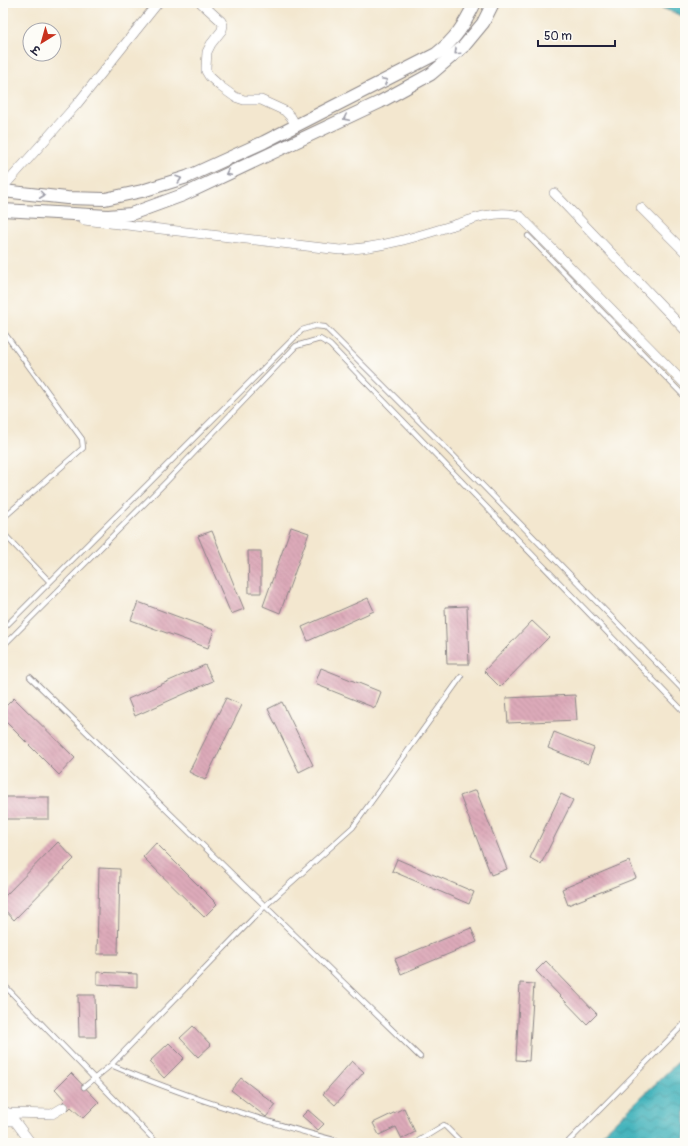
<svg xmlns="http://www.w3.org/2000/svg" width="688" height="1146" viewBox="0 0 688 1146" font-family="Pangolin,'Playpen Sans Deva',sans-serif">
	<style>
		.water { fill: url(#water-waves); stroke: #336b7c }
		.building { fill: url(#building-back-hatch) }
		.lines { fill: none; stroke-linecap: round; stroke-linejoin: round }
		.lane-casing { stroke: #8a8485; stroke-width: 6 }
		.street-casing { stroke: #8a8485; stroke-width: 10 }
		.secondary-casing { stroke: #8a8485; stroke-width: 14 }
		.lane { stroke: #fff; stroke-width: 4.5 }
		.street { stroke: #fff; stroke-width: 9 }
		.secondary { stroke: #fff; stroke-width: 12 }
		.oneway { stroke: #9c9ca7 }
	</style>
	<defs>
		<pattern id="water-waves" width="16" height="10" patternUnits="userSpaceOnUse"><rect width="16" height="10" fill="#44b4bc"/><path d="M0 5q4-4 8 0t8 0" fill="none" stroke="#38929a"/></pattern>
		<pattern id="building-back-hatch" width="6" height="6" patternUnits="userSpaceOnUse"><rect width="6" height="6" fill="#ddaab9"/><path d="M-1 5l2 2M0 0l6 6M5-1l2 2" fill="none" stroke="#bd92a0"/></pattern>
	</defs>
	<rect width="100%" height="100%" fill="#fdfcf7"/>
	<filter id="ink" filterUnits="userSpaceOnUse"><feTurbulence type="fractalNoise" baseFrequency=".025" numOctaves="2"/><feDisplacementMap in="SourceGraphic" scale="8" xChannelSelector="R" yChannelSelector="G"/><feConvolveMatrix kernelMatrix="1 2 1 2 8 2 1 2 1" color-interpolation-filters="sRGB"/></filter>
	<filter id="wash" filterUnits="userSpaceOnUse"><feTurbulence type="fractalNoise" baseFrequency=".012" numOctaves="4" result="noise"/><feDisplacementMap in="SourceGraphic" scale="16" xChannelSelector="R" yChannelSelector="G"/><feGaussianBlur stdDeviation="0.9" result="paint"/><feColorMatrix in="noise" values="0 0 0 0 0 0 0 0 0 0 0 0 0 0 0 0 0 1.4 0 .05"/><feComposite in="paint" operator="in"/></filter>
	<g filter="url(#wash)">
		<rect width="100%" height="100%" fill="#f3e7cf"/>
		<!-- water -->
		<path class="water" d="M 649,3 L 685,3 L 685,17 Z
			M 685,1058 L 685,1143 L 593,1143 L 677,1063 Z"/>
		<g id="blocks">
			<!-- building -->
			<path class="building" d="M 291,527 L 309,533 L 280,613 L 263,606 Z
				M 212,531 L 244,609 L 231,614 L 198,536 Z
				M 248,551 L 261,551 L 261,593 L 249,593 Z
				M 368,598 L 374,611 L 308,641 L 302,627 Z
				M 138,602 L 214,630 L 208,648 L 131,620 Z
				M 467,606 L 469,664 L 447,664 L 445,607 Z
				M 532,621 L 549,637 L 500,687 L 484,671 Z
				M 205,665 L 213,681 L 135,716 L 128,699 Z
				M 321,668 L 381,692 L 375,708 L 315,684 Z
				M 575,695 L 577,720 L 508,723 L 506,698 Z
				M 14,698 L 75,758 L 59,775 L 3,719 L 3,709 Z
				M 226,698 L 242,705 L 205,780 L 189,772 Z
				M 282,702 L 313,765 L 299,772 L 268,709 Z
				M 554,732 L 594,748 L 588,764 L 548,748 Z
				M 476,790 L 507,869 L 491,875 L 460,796 Z
				M 561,794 L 573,800 L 541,864 L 530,858 Z
				M 3,797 L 49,797 L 49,819 L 3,819 Z
				M 58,842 L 74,859 L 14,920 L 3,908 L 3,898 Z
				M 156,843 L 217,904 L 204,917 L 143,857 Z
				M 397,859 L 474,892 L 469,904 L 392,871 Z
				M 629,861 L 636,878 L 568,905 L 562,889 Z
				M 99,868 L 120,869 L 118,954 L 97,954 Z
				M 471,928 L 477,942 L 401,974 L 395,959 Z
				M 546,961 L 597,1014 L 587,1024 L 536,971 Z
				M 97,972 L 137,974 L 137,987 L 97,984 Z
				M 520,983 L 534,984 L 529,1061 L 516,1060 Z
				M 78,995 L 95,995 L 96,1037 L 79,1037 Z
				M 193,1026 L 211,1045 L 198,1057 L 180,1038 Z
				M 169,1043 L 184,1058 L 164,1078 L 149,1062 Z
				M 352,1061 L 364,1072 L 335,1105 L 323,1094 Z
				M 71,1073 L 99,1102 L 83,1118 L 71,1107 L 68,1110 L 61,1104 L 65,1100 L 55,1089 Z
				M 241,1078 L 276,1105 L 266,1117 L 231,1090 Z
				M 404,1108 L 415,1132 L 402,1139 L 396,1127 L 379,1135 L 373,1123 Z
				M 308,1110 L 324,1124 L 318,1130 L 302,1116 Z"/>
		</g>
	</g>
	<g filter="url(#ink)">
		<use href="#blocks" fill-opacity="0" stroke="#8a8485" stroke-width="1"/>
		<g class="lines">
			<!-- lane casing -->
			<g class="lane-casing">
				<path id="lane" d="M 47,3 L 62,3
					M 528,236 L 685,397
					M 3,331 L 82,439 L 83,448 L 3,518
					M 3,533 L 50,582
					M 3,629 L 302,330 L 315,326 L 325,327 L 448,450 L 685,692
					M 3,646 L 167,481 L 296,346 L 320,339 L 330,345 L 685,713
					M 30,677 L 420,1057
					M 3,984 L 157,1143
					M 111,1065 C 141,1078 171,1089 202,1100 C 250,1116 297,1131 346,1143
					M 84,1087 L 111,1065 L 265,906 L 353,827 L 461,677
					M 415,1143 L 444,1125 L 462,1143
					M 567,1143 L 685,1023"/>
			</g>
			<!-- street casing -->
			<g class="street-casing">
				<path id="street" d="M 201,3 L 221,21 L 223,25 L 222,30 L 211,44 L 207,52 L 206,67 L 206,71 L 209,76 L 221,87 L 235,97 L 244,100 L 261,100 L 285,111 L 291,117 L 296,126
					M 3,185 L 6,184 L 77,104 L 158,3
					M 554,193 L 685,330
					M 641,208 L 685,252
					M 84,220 L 340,250 C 389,248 436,230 483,216 C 496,214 507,212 520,216 L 685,384
					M 3,1111 L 9,1113 L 52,1114 L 64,1107
					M 9,1113 L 31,1143
					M 3,1121 L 15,1121"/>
			</g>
			<!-- secondary casing -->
			<g class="secondary-casing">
				<path id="secondary" d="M 3,191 L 67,198 L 105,199 L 142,191 L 187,177 L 264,142 L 436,54 C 456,39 464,25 475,3
					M 3,210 L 108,216 L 131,214 L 183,195 L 380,102 L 431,74 L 464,46 L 483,23 L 493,3"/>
			</g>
			<!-- lane -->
			<use href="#lane" class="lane"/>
			<!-- street -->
			<use href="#street" class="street"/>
			<!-- secondary -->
			<use href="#secondary" class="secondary"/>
		</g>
		<!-- one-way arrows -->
		<defs><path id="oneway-chevron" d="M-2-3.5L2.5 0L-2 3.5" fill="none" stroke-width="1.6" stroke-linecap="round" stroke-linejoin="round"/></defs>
		<g class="oneway">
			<use href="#oneway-chevron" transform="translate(457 52) rotate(137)"/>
			<use href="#oneway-chevron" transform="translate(385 81) rotate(-27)"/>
			<use href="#oneway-chevron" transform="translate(346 118) rotate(154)"/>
			<use href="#oneway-chevron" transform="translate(228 173) rotate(154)"/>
			<use href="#oneway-chevron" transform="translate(179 179) rotate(-18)"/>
			<use href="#oneway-chevron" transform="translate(42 195) rotate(7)"/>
		</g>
	</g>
	<!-- margin -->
	<rect width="688" height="1146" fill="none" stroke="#fdfcf7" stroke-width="16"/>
	<!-- north arrow -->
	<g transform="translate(42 42) rotate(217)"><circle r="19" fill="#fdfcf7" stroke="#a5a5ac"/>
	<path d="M0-3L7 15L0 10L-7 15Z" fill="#c8321e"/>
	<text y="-6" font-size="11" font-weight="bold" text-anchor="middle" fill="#22223b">उ</text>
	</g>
	<!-- scale -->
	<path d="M538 40v6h77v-6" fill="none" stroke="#22223b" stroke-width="2"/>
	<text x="544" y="40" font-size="12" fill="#22223b" stroke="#fdfcf7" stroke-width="3" paint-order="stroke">50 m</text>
</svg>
